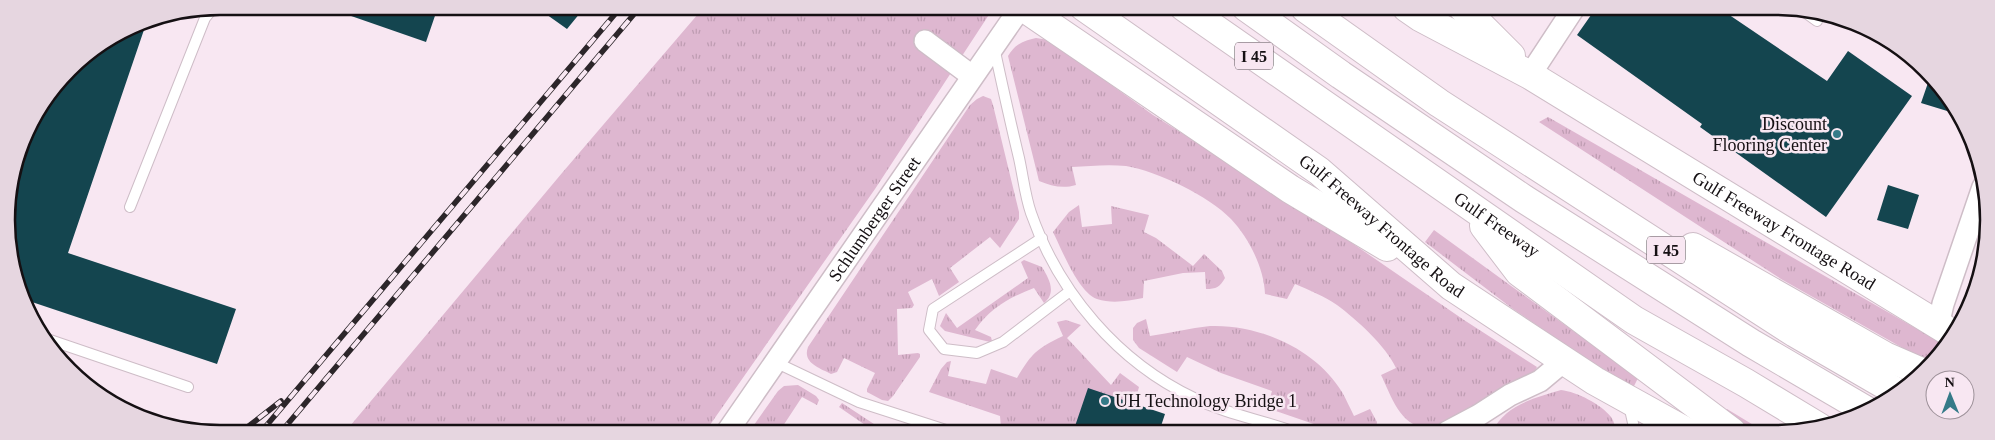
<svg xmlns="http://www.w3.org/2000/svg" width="1995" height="440" viewBox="0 0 1995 440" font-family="Georgia,serif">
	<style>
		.grass { fill: url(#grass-tufts) }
		.building { fill: #14454f }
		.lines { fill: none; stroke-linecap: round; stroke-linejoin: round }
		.lane-casing { stroke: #cebdc7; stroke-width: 12 }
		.street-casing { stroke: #cebdc7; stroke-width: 24 }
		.secondary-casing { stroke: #cebdc7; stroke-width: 30 }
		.highway-casing { stroke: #cebdc7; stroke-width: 30 }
		.lane { stroke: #fff; stroke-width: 10 }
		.street { stroke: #fff; stroke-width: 21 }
		.secondary { stroke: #fff; stroke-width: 28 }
		.highway { stroke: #fff; stroke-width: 28 }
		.rail-casing { stroke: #2c262a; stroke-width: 5.5 }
		.rail { stroke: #f8e7f2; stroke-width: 4; stroke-dasharray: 11; stroke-linecap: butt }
		.poi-dot { fill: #357a88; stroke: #f8e7f2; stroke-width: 2 }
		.labels { text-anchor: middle; stroke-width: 5; stroke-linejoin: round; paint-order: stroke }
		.shield { fill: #f8e7f2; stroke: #595056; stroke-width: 1 }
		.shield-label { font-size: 16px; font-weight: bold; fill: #151013 }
		.poi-label { font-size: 18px; fill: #151013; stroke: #f8e7f2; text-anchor: end }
		.street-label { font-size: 18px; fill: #151013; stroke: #f8e7f2 }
		.rim { fill: none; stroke: #151013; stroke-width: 2.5 }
	</style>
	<defs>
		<pattern id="grass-tufts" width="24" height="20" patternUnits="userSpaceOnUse" patternTransform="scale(1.25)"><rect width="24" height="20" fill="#deb7d0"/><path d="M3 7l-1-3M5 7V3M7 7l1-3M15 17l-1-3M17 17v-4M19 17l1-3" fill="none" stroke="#be9cb2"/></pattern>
	</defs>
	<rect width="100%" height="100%" fill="#f8e7f2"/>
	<!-- grass -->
	<path class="grass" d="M 704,7 L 994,7 L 875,189 L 705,432 L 345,432 L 562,173 Z
		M 1036,38 L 1049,40 L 1153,115 L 1301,208 L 1464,320 L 1537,367 L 1534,372 L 1435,426 C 1402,434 1392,397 1381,375 L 1396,368 C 1386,346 1356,319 1337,305 C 1324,296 1309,290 1295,284 L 1287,299 L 1265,294 C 1264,268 1249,238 1231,219 C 1209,196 1157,171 1126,166 C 1108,164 1090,166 1072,167 L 1076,185 C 1063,189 1051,186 1039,181 L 1008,56 C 1015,44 1023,41 1036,38 Z
		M 983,96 L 991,99 L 993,105 L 1019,212 L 1019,219 L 1000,248 L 990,237 L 950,268 L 959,282 L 939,296 L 932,279 L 908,292 L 914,305 L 912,308 L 897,309 L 898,355 L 918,353 L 920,354 L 920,357 L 893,396 L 888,401 L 882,400 L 867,392 L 867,389 L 875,373 L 844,358 L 837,372 L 831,374 C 820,368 802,363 808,347 L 970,105 L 977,99 Z
		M 1548,117 L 1945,345 L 1931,364 L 1781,279 L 1539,122 Z
		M 1079,205 L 1082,227 L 1112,224 L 1111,206 L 1149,215 L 1144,232 L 1156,238 L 1193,266 L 1204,254 L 1222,271 L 1225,278 C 1220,287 1216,289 1206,289 L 1205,272 L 1183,273 L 1144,281 L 1143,298 C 1128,301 1112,304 1097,299 C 1078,292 1062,250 1053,232 L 1069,212 Z
		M 1434,230 L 1638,378 L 1632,390 L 1513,309 L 1425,242 Z
		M 1024,260 L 1042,267 C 1049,279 1057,292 1044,303 L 1034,288 C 1010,297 990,308 975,330 L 991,337 L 992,341 L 990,342 L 945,331 L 940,326 L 946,313 L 957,328 L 1028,278 L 1021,262 Z
		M 1146,319 L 1150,336 C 1170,333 1190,328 1210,326 C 1259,324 1316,349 1342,392 C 1346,399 1350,408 1354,416 L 1370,409 L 1377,422 L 1376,431 L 1337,432 L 1267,408 L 1272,391 L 1221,373 L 1187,357 L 1177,372 L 1139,348 L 1133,340 L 1133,328 L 1137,323 Z
		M 1066,320 L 1081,325 L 1067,338 L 1111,385 L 1120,373 L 1139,387 L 1134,405 L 1074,432 L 1044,432 L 1023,426 L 1020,432 L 1005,432 L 1001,427 L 1000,416 L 929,392 L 941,369 L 947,362 L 951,361 L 948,376 L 986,384 L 991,369 L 1017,378 C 1032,353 1036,349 1063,336 L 1057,322 Z
		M 798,385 L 816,396 L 819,400 L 817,405 L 802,397 L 779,432 L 749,432 L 778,391 L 784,386 Z
		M 1561,390 C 1577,392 1601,404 1611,417 C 1614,421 1615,427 1617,432 L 1492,432 C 1505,405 1534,398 1561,390 Z
		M 842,403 L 874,424 L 871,429 L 839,407 Z
		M 1727,409 L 1765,432 L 1742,432 L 1722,416 Z"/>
	<!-- building -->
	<path class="building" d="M 331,6 L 438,7 L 426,42 L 331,9 Z
		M 536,7 L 585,7 L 567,29 Z
		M 1596,8 L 1719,8 L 1827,81 L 1848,51 L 1912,96 L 1826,217 L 1700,127 L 1702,124 L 1577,35 Z
		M 147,21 L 68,253 L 236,309 L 217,364 L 23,299 L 18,288 L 7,206 L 28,125 L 79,59 L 138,22 Z
		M 1930,77 L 1945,90 L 1957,114 L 1921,103 Z
		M 1888,185 L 1919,195 L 1908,229 L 1877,220 Z
		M 1088,388 L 1165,414 L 1159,432 L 1073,432 Z"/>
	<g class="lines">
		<!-- lane casing -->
		<g class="lane-casing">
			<path id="lane" d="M 1799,8 L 1817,21
				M 994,47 C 1002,84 1010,121 1019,158 C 1023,176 1025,196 1031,213 C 1059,293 1118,362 1194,398 C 1226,414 1262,420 1295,432
				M 130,207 L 205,18 L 214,7
				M 1042,238 L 933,309 L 929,330 L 944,349 L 977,353 L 1003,342 L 1070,291
				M 44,338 L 188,387
				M 775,362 L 859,402 L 952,432
				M 1629,405 L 1635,432"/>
		</g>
		<!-- street casing -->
		<g class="street-casing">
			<g id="street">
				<path d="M 925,41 L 972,76"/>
				<path d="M 1530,75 L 1574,8"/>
				<path d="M 1938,326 L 1943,304 L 1983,187"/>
				<path id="s1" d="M 727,432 L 1021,7"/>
				<path d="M 1447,432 L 1479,415 L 1510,395 L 1540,381 L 1564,361"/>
			</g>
		</g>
		<!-- secondary casing -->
		<g class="secondary-casing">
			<g id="secondary">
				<path d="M 1023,7 L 1290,189 L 1387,247"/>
				<path id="s2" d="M 1084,7 L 1319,171 L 1451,286 L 1595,381 L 1687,432"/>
				<path id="s3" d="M 1407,8 L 1420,17 L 1530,75 L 1953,334"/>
				<path d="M 1463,8 L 1511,56"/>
			</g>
		</g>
		<!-- highway casing -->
		<g class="highway-casing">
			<g id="highway">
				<path id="s4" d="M 1184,7 L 1634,320 L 1746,383 L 1819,427"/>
				<path d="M 1246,7 L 1341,75 L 1524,199 L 1751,343 L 1869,412"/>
				<path d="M 1305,8 L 1439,103 L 1795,333 L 1897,392"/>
				<path d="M 1484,226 L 1519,272 L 1732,432"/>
				<path d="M 1693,247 L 1885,356 L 1924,373"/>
			</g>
		</g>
		<!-- lane -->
		<use href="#lane" class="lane"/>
		<!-- street -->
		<use href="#street" class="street"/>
		<!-- secondary -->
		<use href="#secondary" class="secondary"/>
		<!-- highway -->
		<use href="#highway" class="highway"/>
		<!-- rail casing -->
		<g class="rail-casing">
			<path id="rail" d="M 241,432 L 281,401
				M 261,432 L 621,7
				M 281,432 L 640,7"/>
		</g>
		<!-- rail -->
		<use href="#rail" class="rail"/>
	</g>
	<!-- markers -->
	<g class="poi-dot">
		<circle cx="1837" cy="134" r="5"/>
		<circle cx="1105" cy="401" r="5"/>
	</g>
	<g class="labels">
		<!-- shield labels -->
		<g class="shield">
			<rect x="1235" y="42.5" width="38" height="27" rx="4"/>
			<rect x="1647" y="236.5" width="38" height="27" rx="4"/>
		</g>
		<g class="shield-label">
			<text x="1254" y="62">I 45</text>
			<text x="1666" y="256">I 45</text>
		</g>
		<!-- poi labels -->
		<g class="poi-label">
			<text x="1827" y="130">Discount<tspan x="1827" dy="21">Flooring Center</tspan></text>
			<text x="1115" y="407" text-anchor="start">UH Technology Bridge 1</text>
		</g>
		<!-- street labels -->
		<g class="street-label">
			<text dy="6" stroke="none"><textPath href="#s1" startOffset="259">Schlumberger Street</textPath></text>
			<text dy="6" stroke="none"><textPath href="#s4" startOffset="381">Gulf Freeway</textPath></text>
			<text dy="6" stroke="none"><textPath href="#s2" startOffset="370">Gulf Freeway Frontage Road</textPath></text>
			<text dy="6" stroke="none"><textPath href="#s3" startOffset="438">Gulf Freeway Frontage Road</textPath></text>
		</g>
	</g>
	<!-- crop -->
	<path d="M0 0H1995V440H0ZM220 15H1775A205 205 0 0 1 1980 220V220A205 205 0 0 1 1775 425H220A205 205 0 0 1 15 220V220A205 205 0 0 1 220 15Z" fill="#e6d6e0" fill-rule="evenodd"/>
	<path class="rim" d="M220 15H1775A205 205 0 0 1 1980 220V220A205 205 0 0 1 1775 425H220A205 205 0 0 1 15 220V220A205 205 0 0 1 220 15Z"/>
	<!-- north arrow -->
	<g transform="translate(1950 395) rotate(359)"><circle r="24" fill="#f8e7f2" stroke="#9d9199"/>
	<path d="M0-4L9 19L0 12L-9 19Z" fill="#357a88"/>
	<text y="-8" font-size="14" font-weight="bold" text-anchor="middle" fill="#151013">N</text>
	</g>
</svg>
